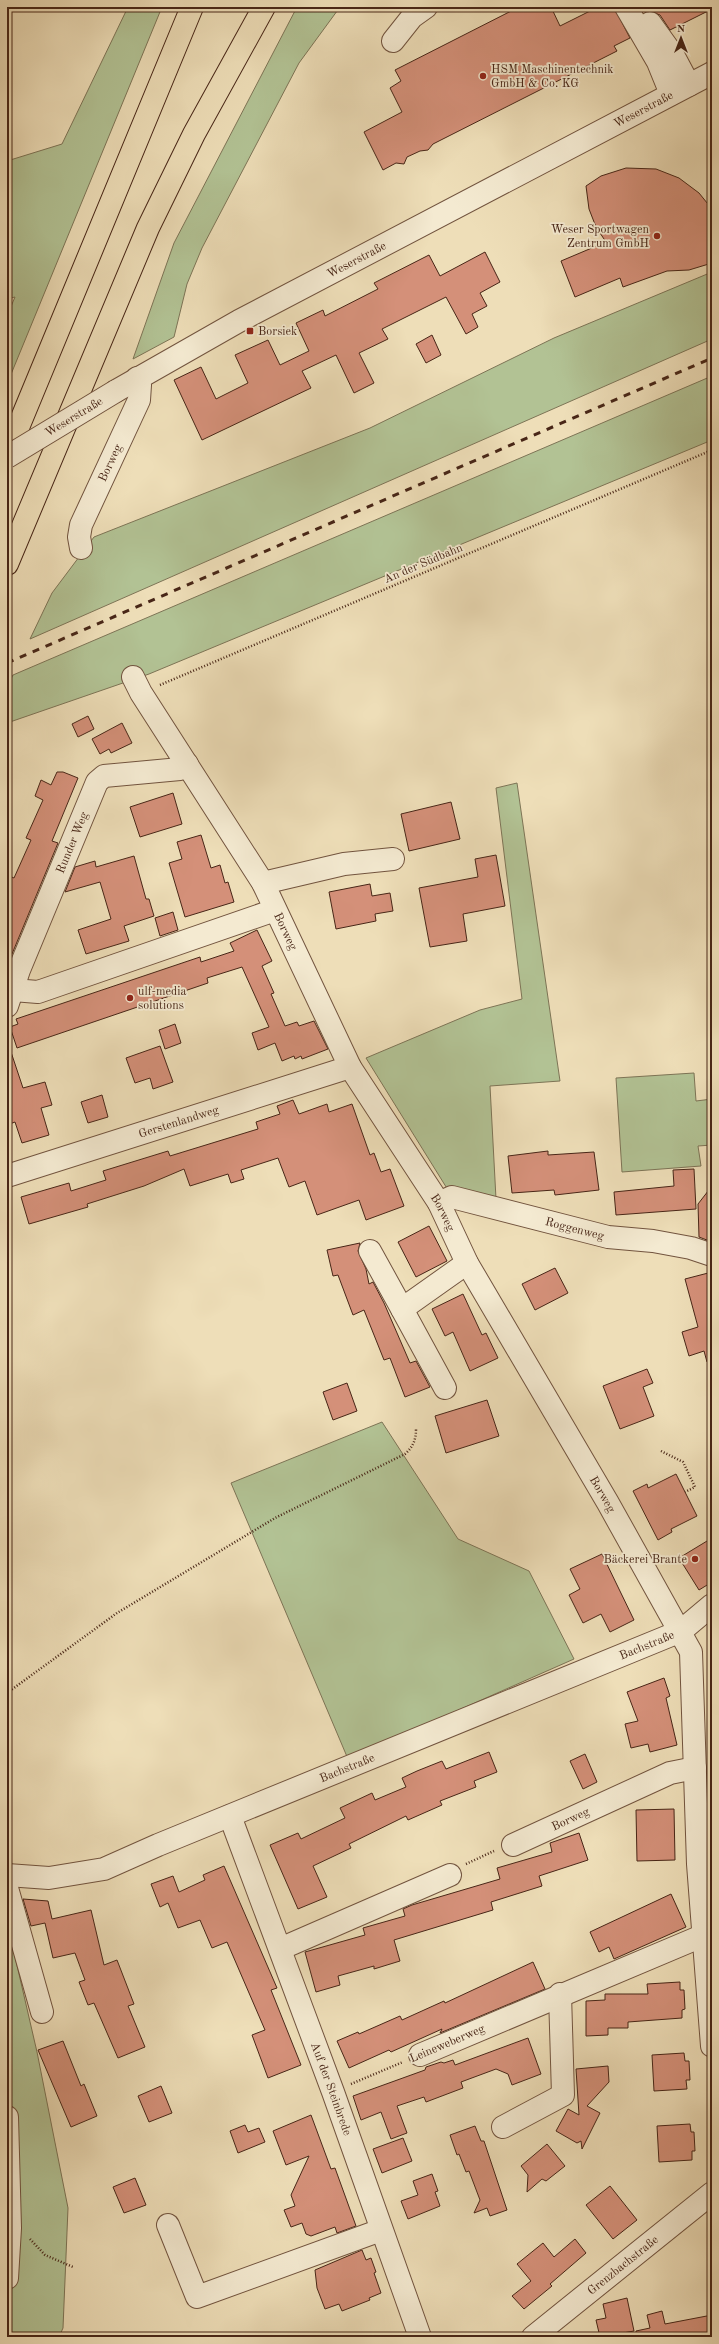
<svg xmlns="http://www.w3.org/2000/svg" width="719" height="2344" viewBox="0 0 719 2344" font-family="'Old Standard TT',serif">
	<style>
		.green { fill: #b2c294; stroke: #7d7456 }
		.building { fill: #d49079; stroke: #482617 }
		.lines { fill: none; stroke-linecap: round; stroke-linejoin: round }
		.minor-casing { stroke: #72543f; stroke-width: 24 }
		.highway-casing { stroke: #482617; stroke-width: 24 }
		.path { stroke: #482617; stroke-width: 2.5; stroke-dasharray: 1 2; stroke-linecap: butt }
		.minor { stroke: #f4ead1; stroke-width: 22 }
		.highway { stroke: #eedeb8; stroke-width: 22 }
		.rail { stroke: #482617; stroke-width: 3; stroke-dasharray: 7 7; stroke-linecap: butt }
		.minor-bridge-casing { stroke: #72543f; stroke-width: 24; stroke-linecap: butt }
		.minor-bridge { stroke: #f4ead1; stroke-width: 22 }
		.poi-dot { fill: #8f2418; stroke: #f4ead1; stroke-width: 1.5 }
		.labels { text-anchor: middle; stroke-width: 3.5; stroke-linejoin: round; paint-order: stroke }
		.poi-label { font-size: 12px; fill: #482617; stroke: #f4ead1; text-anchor: start }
		.street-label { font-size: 12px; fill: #482617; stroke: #f4ead1 }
	</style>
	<rect width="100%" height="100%" fill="#eedeb8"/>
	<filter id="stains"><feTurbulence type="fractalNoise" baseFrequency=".005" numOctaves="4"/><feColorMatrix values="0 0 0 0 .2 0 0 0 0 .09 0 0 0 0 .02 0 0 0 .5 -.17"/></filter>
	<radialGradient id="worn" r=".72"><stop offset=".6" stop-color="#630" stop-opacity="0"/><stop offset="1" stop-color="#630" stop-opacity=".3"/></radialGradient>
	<!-- green -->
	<path class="green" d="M 128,7 L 162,7 L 7,384 L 7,316 L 15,297 L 7,299 L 7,161 L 62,144 Z
		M 297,7 L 340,7 L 299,63 L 202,248 L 187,284 L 174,337 L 133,359 L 174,243 Z
		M 712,272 L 712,339 L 30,639 L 52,593 L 94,537 L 370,428 L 554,338 Z
		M 712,376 L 712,440 L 149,674 L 7,723 L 7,686 L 13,675 Z
		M 517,783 L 560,1081 L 490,1086 L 496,1199 L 448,1190 L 366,1058 L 480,1010 L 522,999 L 496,788 Z
		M 694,1073 L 696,1101 L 712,1099 L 712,1145 L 698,1146 L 701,1166 L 622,1172 L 616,1078 Z
		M 382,1422 L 458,1539 L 529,1571 L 574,1659 L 348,1759 L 231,1483 Z
		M 7,1922 L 37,2052 L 68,2208 L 63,2328 L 59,2337 L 7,2337 Z"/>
	<!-- building -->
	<path class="building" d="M 519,7 L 551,7 L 560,26 L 598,7 L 614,7 L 630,38 L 614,46 L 617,51 L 433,144 L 428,150 L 420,151 L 407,157 L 404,164 L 396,163 L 383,170 L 364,132 L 402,112 L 390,88 L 401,81 L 395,70 Z
		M 647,7 L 712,7 L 712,9 L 670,30 L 660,15 L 649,11 Z
		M 626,168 L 656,169 L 679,178 L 699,193 L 712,209 L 712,263 L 689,270 L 667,271 L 623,287 L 620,278 L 575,297 L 561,261 L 606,242 L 596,227 L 589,209 L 586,186 L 601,176 Z
		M 485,252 L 500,282 L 480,293 L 487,306 L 472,314 L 478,327 L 466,334 L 446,297 L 382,329 L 388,339 L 359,353 L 374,383 L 354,393 L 336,355 L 302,371 L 311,388 L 202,440 L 174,380 L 201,367 L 216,399 L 248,383 L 235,355 L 268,340 L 280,365 L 309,351 L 296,323 L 323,310 L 325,316 L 378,289 L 374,283 L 429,255 L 440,276 Z
		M 432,335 L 441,355 L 426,363 L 416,344 Z
		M 88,716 L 94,729 L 78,737 L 72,724 Z
		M 122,723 L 132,743 L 111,753 L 109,749 L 100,754 L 92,739 Z
		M 57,772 L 63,772 L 78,778 L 52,841 L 58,843 L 7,966 L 7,875 L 14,878 L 31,840 L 26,838 L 43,800 L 35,796 L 41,780 L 51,785 Z
		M 173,793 L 182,824 L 140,837 L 130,807 Z
		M 451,802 L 460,839 L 409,851 L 401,814 Z
		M 201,835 L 211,868 L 220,865 L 225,883 L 228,882 L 234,902 L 185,917 L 169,863 L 182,859 L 177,842 Z
		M 496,855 L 505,906 L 463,914 L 467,941 L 430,947 L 419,888 L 478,877 L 475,859 Z
		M 134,856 L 146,899 L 149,899 L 154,916 L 124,926 L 129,941 L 86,954 L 78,930 L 111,919 L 100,882 L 65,892 L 75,867 L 95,861 L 96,867 Z
		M 370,884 L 372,896 L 390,893 L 393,911 L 375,914 L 376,921 L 336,929 L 329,892 Z
		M 173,912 L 178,930 L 160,936 L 155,918 Z
		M 257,930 L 272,961 L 262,966 L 274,993 L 271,994 L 285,1026 L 297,1022 L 299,1026 L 314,1021 L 328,1049 L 302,1059 L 301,1056 L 295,1059 L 294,1056 L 282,1061 L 275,1043 L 258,1050 L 252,1033 L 269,1027 L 242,967 L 207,978 L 208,983 L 17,1048 L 10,1027 L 18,1024 L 16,1019 L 200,957 L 201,962 L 234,951 L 230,943 Z
		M 175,1024 L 181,1043 L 165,1049 L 159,1030 Z
		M 160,1046 L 173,1082 L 153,1089 L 150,1078 L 135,1083 L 126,1058 Z
		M 7,1049 L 10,1049 L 23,1088 L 45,1082 L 52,1105 L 41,1108 L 49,1135 L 22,1143 L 15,1122 L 7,1125 Z
		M 102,1095 L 108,1117 L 88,1123 L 81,1102 Z
		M 293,1100 L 299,1114 L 327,1104 L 329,1112 L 352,1104 L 370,1155 L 374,1153 L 381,1172 L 390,1169 L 404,1206 L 366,1220 L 359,1200 L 317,1215 L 305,1181 L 289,1187 L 278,1158 L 241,1170 L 244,1179 L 231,1183 L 228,1174 L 190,1186 L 184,1169 L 144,1186 L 87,1204 L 88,1207 L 29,1224 L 21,1197 L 69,1183 L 71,1191 L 106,1180 L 103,1171 L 168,1151 L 170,1156 L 258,1129 L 256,1122 L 280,1114 L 277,1106 Z
		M 548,1151 L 548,1155 L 594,1152 L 599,1190 L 555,1195 L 554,1190 L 512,1193 L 508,1156 Z
		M 694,1169 L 696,1209 L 616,1215 L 614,1192 L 674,1186 L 673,1170 Z
		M 712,1186 L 712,1242 L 699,1237 L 698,1204 Z
		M 429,1226 L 447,1261 L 416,1277 L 398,1242 Z
		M 360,1243 L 358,1251 L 366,1269 L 369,1284 L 373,1282 L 384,1303 L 410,1363 L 416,1361 L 430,1387 L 405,1397 L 390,1358 L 384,1360 L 364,1310 L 353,1315 L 338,1275 L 333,1276 L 327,1250 Z
		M 555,1268 L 568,1293 L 535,1310 L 522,1284 Z
		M 712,1272 L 712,1362 L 707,1362 L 704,1351 L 689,1356 L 682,1332 L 698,1327 L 685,1279 Z
		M 463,1294 L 482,1335 L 486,1333 L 498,1358 L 470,1371 L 453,1332 L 445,1336 L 432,1309 Z
		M 647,1369 L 653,1383 L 643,1387 L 654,1416 L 620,1429 L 603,1386 Z
		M 347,1383 L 357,1411 L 333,1420 L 323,1392 Z
		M 487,1400 L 499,1436 L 446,1453 L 435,1416 Z
		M 676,1474 L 697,1516 L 671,1529 L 672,1532 L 658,1540 L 633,1491 L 647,1484 L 648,1488 Z
		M 712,1538 L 712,1582 L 699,1590 L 679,1558 Z
		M 602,1554 L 634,1620 L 610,1632 L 601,1614 L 583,1623 L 569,1595 L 580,1589 L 570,1569 Z
		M 664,1678 L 670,1696 L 666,1698 L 677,1745 L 650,1752 L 648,1744 L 631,1748 L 625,1724 L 638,1721 L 627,1692 Z
		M 489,1752 L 497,1772 L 474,1781 L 476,1787 L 440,1801 L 442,1805 L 408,1820 L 406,1816 L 349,1844 L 351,1848 L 313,1866 L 327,1897 L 298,1909 L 270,1845 L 298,1833 L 301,1839 L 345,1818 L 340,1808 L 372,1793 L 375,1800 L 406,1787 L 402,1778 L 417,1771 L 442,1761 L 446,1769 Z
		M 585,1754 L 597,1782 L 583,1789 L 570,1761 Z
		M 674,1809 L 675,1860 L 637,1861 L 636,1810 Z
		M 579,1833 L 588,1860 L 539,1876 L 542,1886 L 491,1902 L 493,1910 L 394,1940 L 400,1961 L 374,1969 L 374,1966 L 338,1976 L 340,1985 L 316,1992 L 305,1952 L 365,1935 L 363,1928 L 405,1916 L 403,1909 L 412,1905 L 500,1879 L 497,1868 L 552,1852 L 550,1843 Z
		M 224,1866 L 277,1988 L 271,1990 L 301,2065 L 268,2078 L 252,2035 L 265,2030 L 227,1942 L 212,1948 L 200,1920 L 178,1928 L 168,1903 L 160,1907 L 151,1884 L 173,1876 L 179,1892 L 205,1880 L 203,1875 Z
		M 671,1894 L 686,1927 L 614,1959 L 609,1947 L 599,1952 L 590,1932 Z
		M 23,1899 L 48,1901 L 52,1919 L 91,1910 L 104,1965 L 117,1960 L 134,2004 L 128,2006 L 145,2047 L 118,2058 L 94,2003 L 88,2005 L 79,1982 L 85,1980 L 75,1953 L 53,1958 L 45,1923 L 31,1926 Z
		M 533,1962 L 545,1989 L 440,2033 L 442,2029 L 391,2052 L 389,2050 L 349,2068 L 337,2041 L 358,2032 L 359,2034 L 400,2016 L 402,2020 L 444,2001 L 445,2003 Z
		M 680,1982 L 680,1990 L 684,1990 L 685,2009 L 682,2010 L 682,2018 L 628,2022 L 628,2028 L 608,2028 L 608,2035 L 586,2036 L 586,2001 L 605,2000 L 605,1994 L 648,1994 L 647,1984 Z
		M 528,2038 L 541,2074 L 512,2085 L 508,2074 L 496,2069 L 461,2082 L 463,2088 L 426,2102 L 424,2097 L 397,2106 L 407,2133 L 391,2139 L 381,2112 L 361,2120 L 353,2096 L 425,2070 L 426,2067 L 441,2062 L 444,2063 L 453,2060 L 455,2065 Z
		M 63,2041 L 81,2086 L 84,2084 L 97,2116 L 71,2127 L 38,2050 Z
		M 684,2053 L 685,2061 L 689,2061 L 690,2080 L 686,2080 L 687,2089 L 654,2091 L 652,2055 Z
		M 608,2066 L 609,2082 L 587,2106 L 600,2113 L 582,2149 L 581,2141 L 577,2143 L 556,2131 L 568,2109 L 579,2115 L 576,2069 Z
		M 161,2086 L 172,2113 L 149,2122 L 138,2096 Z
		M 311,2115 L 331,2169 L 335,2168 L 356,2226 L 337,2233 L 335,2227 L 311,2236 L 306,2234 L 302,2223 L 291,2227 L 284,2210 L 295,2206 L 291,2195 L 309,2156 L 286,2165 L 273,2131 Z
		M 690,2124 L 691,2132 L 694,2132 L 695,2151 L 692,2151 L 692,2160 L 659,2162 L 657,2126 Z
		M 245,2125 L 248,2132 L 259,2128 L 265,2142 L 238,2153 L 230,2131 Z
		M 475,2126 L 481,2141 L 484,2141 L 507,2210 L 490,2216 L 487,2208 L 474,2213 L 480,2200 L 469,2171 L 466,2172 L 459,2154 L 457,2155 L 450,2135 Z
		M 403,2138 L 412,2161 L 382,2173 L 373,2149 Z
		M 547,2144 L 565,2166 L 546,2181 L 542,2179 L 527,2192 L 528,2175 L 521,2166 Z
		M 432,2174 L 438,2191 L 435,2192 L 440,2206 L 408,2219 L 401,2201 L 418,2195 L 413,2181 Z
		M 135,2178 L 146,2205 L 124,2213 L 113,2187 Z
		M 610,2186 L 637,2220 L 613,2239 L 586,2205 Z
		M 575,2239 L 586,2253 L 550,2284 L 552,2286 L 524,2309 L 512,2296 L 531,2281 L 517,2264 L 543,2243 L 554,2257 Z
		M 362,2250 L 366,2260 L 371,2258 L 376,2272 L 374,2273 L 381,2293 L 369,2298 L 370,2300 L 342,2311 L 339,2304 L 325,2309 L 317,2288 L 315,2270 Z
		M 627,2298 L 634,2331 L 600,2337 L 596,2320 L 606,2318 L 603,2304 Z
		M 662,2311 L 665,2324 L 712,2315 L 712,2337 L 637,2337 L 636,2331 L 650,2328 L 647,2315 Z"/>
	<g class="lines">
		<!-- minor casing -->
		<g class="minor-casing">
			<g id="minor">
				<path d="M 626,7 L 658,62 L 671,94"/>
				<path d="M 650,23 L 673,55 L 689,85"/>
				<path d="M 393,41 L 412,17 L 426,7"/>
				<path id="s1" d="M 116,391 L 239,321 L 712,73"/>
				<path id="s2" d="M 81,548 L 79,537 L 81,525 L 139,400 L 140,385 L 137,378"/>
				<path id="s3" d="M 133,677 L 141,693 L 263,883 L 350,1067 L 439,1203 L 467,1263 L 608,1503 L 691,1652 L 698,1864 L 712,2046"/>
				<path d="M 263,883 L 344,864 L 393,859"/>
				<path d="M 13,990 L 38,992 L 275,910"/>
				<path id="s4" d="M 7,1006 L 19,970 L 97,782 L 104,776 L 180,769 L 187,764"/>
				<path id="s5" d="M 7,1176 L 350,1067"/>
				<path id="s6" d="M 439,1203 L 452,1197 L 608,1237 L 653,1241 L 691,1248 L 712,1255"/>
				<path d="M 370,1251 L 402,1309 L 467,1263"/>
				<path d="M 402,1309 L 445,1388"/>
				<path id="s7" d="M 230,1816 L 333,2092 L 420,2337"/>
				<path id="s8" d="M 513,1845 L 670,1773 L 695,1768"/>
				<path id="s9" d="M 7,1875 L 49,1878 L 104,1869 L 158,1845 L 681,1631 L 712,1605"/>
				<path d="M 7,1888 L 42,2012"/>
				<path d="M 280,1949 L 450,1875"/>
				<path d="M 420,2055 L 702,1936"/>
				<path d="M 7,2117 L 10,2228 L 7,2278"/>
				<path d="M 503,2127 L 563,2095 L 560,1994"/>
				<path d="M 168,2225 L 197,2297 L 381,2230"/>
				<path id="s10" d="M 533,2337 L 712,2193"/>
			</g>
		</g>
		<!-- highway casing -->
		<g class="highway-casing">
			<path id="highway" d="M 7,454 L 192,7
				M 7,564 L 148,228 L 194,134 L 264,7"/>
		</g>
		<!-- path -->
		<path class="path" d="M 160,685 L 712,450
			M 661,1451 L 683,1462 L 695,1487 L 685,1492
			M 7,1693 L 117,1613 L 275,1518 L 405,1454 C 413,1447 416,1440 416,1429
			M 466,1864 L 494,1851
			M 351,2084 L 403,2062
			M 30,2239 L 45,2255 L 73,2267"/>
		<!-- minor -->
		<use href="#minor" class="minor"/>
		<!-- highway -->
		<use href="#highway" class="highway"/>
		<!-- rail -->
		<path class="rail" d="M 7,663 L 712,358"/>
		<!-- minor-bridge casing -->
		<g class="minor-bridge-casing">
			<g id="minor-bridge">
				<path id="s11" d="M 7,457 L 116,391"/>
			</g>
		</g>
		<!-- minor-bridge -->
		<use href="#minor-bridge" class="minor-bridge"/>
	</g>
	<!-- markers -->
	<g class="poi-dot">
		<circle cx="483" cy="76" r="4"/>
		<circle cx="657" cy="236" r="4"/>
		<rect x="246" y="327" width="8" height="8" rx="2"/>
		<circle cx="130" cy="998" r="4"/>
		<circle cx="695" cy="1559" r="4"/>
	</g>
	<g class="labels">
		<!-- poi labels -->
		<g class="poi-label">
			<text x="491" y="73">HSM Maschinentechnik<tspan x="491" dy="14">GmbH &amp; Co. KG</tspan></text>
			<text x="649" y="233" text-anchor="end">Weser Sportwagen<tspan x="649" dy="14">Zentrum GmbH</tspan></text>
			<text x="258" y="335">Borsiek</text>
			<text x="138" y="995">ulf-media<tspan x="138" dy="14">solutions</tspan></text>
			<text x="687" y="1563" text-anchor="end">Bäckerei Brante</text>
		</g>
		<!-- street labels -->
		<g class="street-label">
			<text dy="4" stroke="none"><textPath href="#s1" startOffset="598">Weserstraße</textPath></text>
			<text dy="4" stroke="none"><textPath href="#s1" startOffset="274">Weserstraße</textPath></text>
			<text dy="4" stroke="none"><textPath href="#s11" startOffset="78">Weserstraße</textPath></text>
			<text dy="4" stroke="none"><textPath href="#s2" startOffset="92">Borweg</textPath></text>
			<text transform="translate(423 563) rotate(-23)" y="4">An der Südbahn</text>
			<text dy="4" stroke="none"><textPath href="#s4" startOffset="176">Runder Weg</textPath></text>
			<text dy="4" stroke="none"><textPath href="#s3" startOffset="297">Borweg</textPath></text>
			<text dy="4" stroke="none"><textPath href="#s5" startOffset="180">Gerstenlandweg</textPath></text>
			<text dy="4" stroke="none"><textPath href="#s3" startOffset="620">Borweg</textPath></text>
			<text dy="4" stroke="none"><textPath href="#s6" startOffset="141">Roggenweg</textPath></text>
			<text dy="4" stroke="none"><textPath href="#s3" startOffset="944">Borweg</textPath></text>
			<text dy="4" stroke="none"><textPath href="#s9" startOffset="685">Bachstraße</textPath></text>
			<text dy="4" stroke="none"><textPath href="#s9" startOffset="361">Bachstraße</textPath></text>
			<text dy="4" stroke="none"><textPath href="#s8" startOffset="63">Borweg</textPath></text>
			<text transform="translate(447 2043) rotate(-23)" y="4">Leineweberweg</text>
			<text dy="4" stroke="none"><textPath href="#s7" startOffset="291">Auf der Steinbrede</textPath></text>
			<text dy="4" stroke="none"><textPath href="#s10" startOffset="115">Grenzbachstraße</textPath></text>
		</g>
	</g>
	<!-- margin -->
	<rect width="719" height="2344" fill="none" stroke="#eedeb8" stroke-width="24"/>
	<rect x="8" y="8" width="703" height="2328" fill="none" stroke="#482617" stroke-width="2"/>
	<rect x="12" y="12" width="695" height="2320" fill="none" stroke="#482617"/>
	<!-- north arrow -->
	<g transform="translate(681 38)" stroke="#f4ead1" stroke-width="3" paint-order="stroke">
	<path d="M0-3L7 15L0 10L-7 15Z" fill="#482617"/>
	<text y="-6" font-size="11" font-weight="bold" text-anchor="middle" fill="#482617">N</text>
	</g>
	<rect width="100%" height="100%" filter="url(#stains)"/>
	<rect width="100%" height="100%" fill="url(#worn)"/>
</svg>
